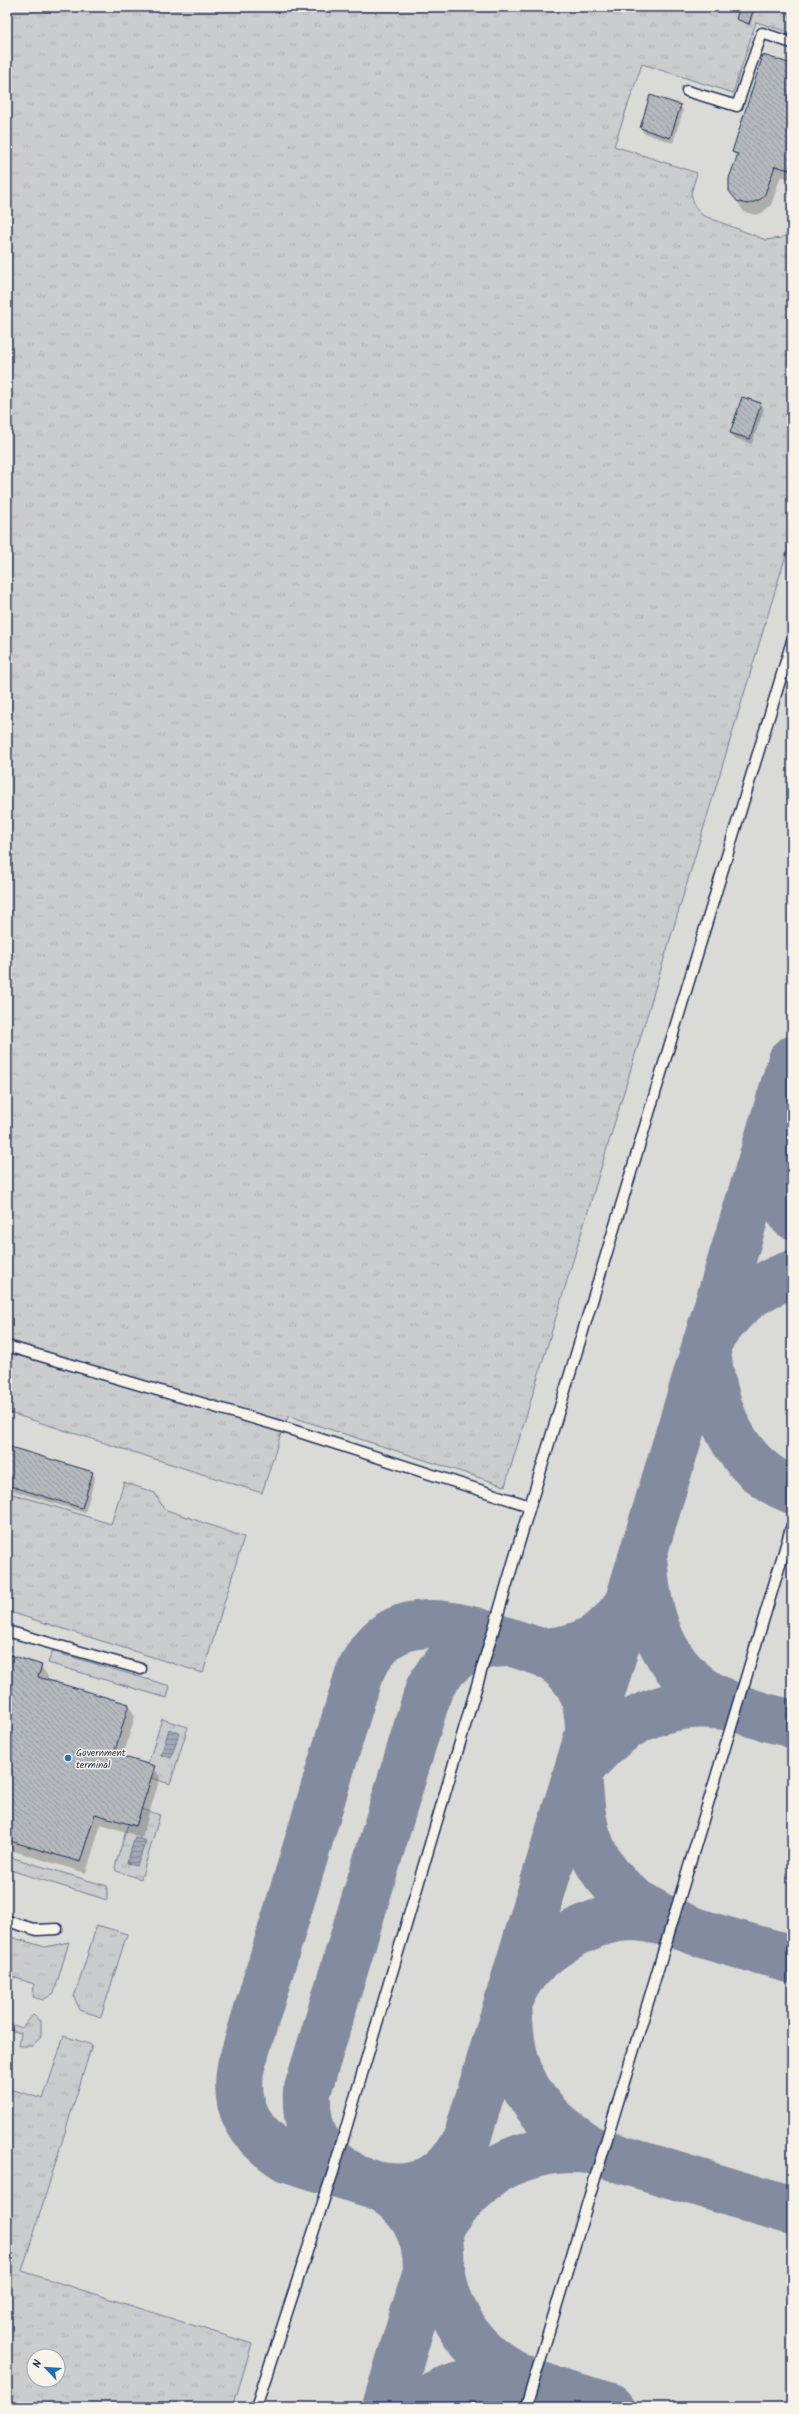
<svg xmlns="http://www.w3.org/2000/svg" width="799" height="2414" viewBox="0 0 799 2414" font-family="Kalam,sans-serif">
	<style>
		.built { fill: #dadad6; fill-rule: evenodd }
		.grass { fill: url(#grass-tufts); stroke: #737e96; fill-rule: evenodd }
		.water { fill: url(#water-rules); stroke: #6d7892 }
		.shadow { fill: #0003 }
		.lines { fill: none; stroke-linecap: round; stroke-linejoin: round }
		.taxiway { stroke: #828b9f; stroke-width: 48 }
		.building { fill: url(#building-back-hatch); stroke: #1b2f5e }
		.service-casing { stroke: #1b2f5e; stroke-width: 13 }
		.service { stroke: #f7f3e8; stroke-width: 10 }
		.poi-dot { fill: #1f6fb2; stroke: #f7f3e8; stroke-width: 1.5 }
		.labels { text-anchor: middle; stroke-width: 3; stroke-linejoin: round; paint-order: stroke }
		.poi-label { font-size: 10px; fill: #1b2f5e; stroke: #f7f3e8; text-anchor: start }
	</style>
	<defs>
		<pattern id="grass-tufts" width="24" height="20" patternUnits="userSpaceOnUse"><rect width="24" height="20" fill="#cbcccd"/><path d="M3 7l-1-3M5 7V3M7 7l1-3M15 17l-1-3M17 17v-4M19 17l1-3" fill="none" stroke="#aeb0b2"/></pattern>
		<pattern id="water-rules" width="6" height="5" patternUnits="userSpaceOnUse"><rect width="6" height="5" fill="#a3a8b4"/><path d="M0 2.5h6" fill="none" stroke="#848996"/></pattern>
		<pattern id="building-back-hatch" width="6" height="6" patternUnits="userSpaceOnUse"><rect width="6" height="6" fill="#b6babf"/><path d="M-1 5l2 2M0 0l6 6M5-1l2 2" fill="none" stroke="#93989e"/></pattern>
	</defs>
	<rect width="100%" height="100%" fill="#eae7e0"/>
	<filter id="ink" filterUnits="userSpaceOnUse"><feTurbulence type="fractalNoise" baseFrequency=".025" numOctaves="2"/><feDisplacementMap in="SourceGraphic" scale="8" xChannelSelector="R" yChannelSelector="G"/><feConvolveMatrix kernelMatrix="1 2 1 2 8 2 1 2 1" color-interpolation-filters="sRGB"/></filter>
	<g filter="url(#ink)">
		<!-- built -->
		<path class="built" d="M 7,7 L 792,7 L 792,2407 L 7,2407 ZM 34,2356 L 58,2356 L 58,2380 L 34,2380 Z"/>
		<!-- grass -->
		<path class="grass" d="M 7,7 L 792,7 L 792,33 L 756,22 L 733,93 L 642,64 L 614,146 L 697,173 L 691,193 L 694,205 L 702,215 L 766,240 L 781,238 L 792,232 L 792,535 L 505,1486 L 289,1416 L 283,1427 L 262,1493 L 7,1412 Z
			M 124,1482 L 155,1493 L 164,1509 L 244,1537 L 203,1673 L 10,1612 L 7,1605 L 7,1492 L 111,1524 Z
			M 52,1651 L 170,1686 L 167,1698 L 48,1663 Z
			M 162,1719 L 188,1727 L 170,1784 L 151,1778 L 148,1764 Z
			M 141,1809 L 160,1815 L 141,1879 L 116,1871 L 115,1867 L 128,1824 L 136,1826 Z
			M 7,1856 L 107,1886 L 107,1900 L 7,1869 Z
			M 97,1925 L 127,1934 L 101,2017 L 80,2010 L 74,1997 Z
			M 7,1936 L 45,1947 L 69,1942 L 54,1993 L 43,2000 L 33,1997 L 34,1984 L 7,1975 Z
			M 33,2015 L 41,2022 L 41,2037 L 32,2046 L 19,2046 L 21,2033 L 7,2029 L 7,2023 L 22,2028 Z
			M 64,2036 L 92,2045 L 22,2271 L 252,2344 L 233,2407 L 7,2407 L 7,2088 L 43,2099 ZM 34,2356 L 58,2356 L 58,2380 L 34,2380 Z"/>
		<!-- water -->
		<path class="water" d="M 169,1729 L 179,1733 L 171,1758 L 161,1755 Z
			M 135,1837 L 146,1841 L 137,1866 L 127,1863 Z"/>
		<!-- shadow -->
		<path class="shadow" d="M 741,7 L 756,7 L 750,26 L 737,19 Z
			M 792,65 L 792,180 L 781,176 L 771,205 L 762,213 L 756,215 L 744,212 L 730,190 L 737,159 L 733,152 Z
			M 680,106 L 683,111 L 673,143 L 644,133 L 641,128 Z
			M 742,398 L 761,404 L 764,409 L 752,444 L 734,438 L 731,433 Z
			M 7,1447 L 92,1472 L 95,1478 L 85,1513 L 7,1489 Z
			M 7,1655 L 41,1666 L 48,1677 L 47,1680 L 128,1705 L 135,1716 L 123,1757 L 154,1767 L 160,1778 L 142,1837 L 101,1824 L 86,1873 L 7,1849 Z"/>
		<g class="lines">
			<!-- taxiway -->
			<path class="taxiway" d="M 773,1135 L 777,1176 L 792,1215
				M 792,1274 C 750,1289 731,1307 706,1344 C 712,1403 731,1466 792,1490
				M 644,1566 C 648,1625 667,1677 725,1703 C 746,1713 770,1718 792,1724
				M 737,1708 C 669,1695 620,1718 578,1772 C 579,1788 580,1804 583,1820 C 602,1921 710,1935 792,1959
				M 589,1736 C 590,1695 578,1670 541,1652 C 583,1650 608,1637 630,1600
				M 591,2150 C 544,2122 515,2088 510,2031 C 509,2021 507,2004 511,1995 C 528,1954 587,1918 630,1917 C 643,1917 656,1920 669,1923
				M 354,2178 C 320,2157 305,2133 307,2092 L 429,1689 C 448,1654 473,1642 512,1643
				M 375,2185 L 287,2158 C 251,2136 233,2108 241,2066 L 358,1677 C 392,1589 476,1633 541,1652
				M 427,2273 C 428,2233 411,2202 375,2185 C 416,2194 446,2179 465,2141
				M 386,2407 L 792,1060
				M 415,2407 C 447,2383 484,2377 523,2379
				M 611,2407 C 568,2394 523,2386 488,2357 C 457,2332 440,2290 440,2250 C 440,2244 438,2235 440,2229 C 444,2219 453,2208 461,2200 C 494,2161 541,2145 591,2150 L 792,2211"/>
		</g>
		<!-- building -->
		<path class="building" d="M 740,7 L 754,7 L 749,24 L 736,19 Z
			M 763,55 L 792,64 L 792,160 L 789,170 L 775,166 L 765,194 L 761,199 L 749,204 L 743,203 L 737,201 L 729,191 L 729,178 L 738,154 L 732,152 Z
			M 650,95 L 681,105 L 670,138 L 640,128 Z
			M 742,397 L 761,403 L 750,439 L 730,433 Z
			M 7,1446 L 93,1472 L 82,1508 L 7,1485 Z
			M 7,1654 L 42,1665 L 38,1677 L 129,1704 L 114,1754 L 155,1766 L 136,1826 L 95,1814 L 80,1862 L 7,1840 Z"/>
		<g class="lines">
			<!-- service casing -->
			<g class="service-casing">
				<path id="service" d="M 687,91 L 737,106 L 762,33 L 792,43
					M 7,1346 L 283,1427 L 530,1506
					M 7,1631 L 141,1669
					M 7,1921 L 37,1930 L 57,1929
					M 256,2407 L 333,2172 L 530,1506 L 792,641
					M 526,2407 L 792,1525"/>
			</g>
			<!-- service -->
			<use href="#service" class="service"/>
		</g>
	</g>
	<!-- markers -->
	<circle class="poi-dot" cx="68" cy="1758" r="4"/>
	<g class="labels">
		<!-- poi labels -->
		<g class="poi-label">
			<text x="76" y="1756">Government<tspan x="76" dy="12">terminal</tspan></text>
		</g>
	</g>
	<!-- margin -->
	<rect width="799" height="2414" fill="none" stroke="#f7f3e8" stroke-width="24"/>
	<rect x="12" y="12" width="775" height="2390" fill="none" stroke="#1b2f5e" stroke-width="1.5" filter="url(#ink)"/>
	<!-- north arrow -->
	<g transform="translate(46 2368) rotate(295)"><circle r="19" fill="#f7f3e8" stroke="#9fa5b1"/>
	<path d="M0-3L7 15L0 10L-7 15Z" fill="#1f6fb2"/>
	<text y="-6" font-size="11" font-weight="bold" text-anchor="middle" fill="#1b2f5e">N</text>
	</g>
</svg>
